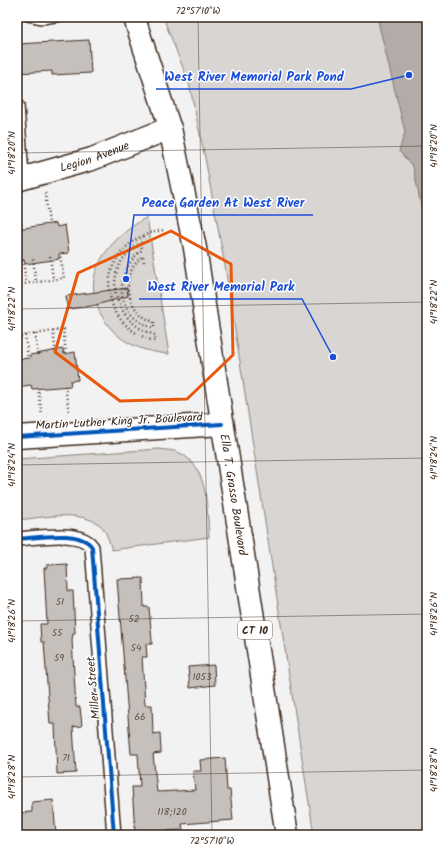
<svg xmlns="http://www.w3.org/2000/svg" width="444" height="852" viewBox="0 0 444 852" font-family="Kalam,sans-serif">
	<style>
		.green { fill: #d8d5d2; stroke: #8a8078 }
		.water { fill: #b2aba7; stroke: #827770 }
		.building { fill: #c6c0bd; stroke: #3b2a1e }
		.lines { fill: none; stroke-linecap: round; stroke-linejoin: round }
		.service-casing { stroke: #3b2a1e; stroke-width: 10 }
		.minor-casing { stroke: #3b2a1e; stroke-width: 16 }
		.primary-casing { stroke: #3b2a1e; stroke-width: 24 }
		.trunk-casing { stroke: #3b2a1e; stroke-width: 25 }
		.path { stroke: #3b2a1e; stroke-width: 2.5; stroke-dasharray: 1 3; stroke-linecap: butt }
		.service { stroke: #fff; stroke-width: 7 }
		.minor { stroke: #fff; stroke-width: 13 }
		.primary { stroke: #fff; stroke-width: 21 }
		.trunk { stroke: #fff; stroke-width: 22 }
		.cycleway-casing { stroke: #fff; stroke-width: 6 }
		.cycleway { stroke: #0057b8; stroke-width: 4 }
		.marked { fill: none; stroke: #e8590c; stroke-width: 3; stroke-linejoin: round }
		.ticks { fill: none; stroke: #3b2a1e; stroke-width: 1; stroke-opacity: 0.45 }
		.labels { text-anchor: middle; stroke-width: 3; stroke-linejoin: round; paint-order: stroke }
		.number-label { font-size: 10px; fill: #5e5046 }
		.shield { fill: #fff; stroke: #766a62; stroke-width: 1 }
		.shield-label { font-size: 11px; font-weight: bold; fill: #3b2a1e }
		.street-label { font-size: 12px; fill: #3b2a1e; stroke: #fff }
		.leader { fill: none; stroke: #1d4ed8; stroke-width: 1.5 }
		.callout-dot { fill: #1d4ed8; stroke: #fff; stroke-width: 1.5 }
		.callout-label { font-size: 13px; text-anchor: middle; font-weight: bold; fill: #1d4ed8; stroke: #fff; stroke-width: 3; stroke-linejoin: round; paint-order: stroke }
		.neatline { fill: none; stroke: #3b2a1e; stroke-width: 1.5 }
		.ticks-label { font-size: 10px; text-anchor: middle; fill: #3b2a1e }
	</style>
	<rect width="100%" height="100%" fill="#f3f2f2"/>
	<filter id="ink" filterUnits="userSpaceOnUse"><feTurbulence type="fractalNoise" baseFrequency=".025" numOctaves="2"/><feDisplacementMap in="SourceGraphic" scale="8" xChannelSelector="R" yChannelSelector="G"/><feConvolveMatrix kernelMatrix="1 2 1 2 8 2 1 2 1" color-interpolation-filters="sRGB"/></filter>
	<g filter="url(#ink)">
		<!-- green -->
		<path class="green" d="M 163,17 L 427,17 L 427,835 L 314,835 L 225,266 L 205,158 L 189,83 Z
			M 147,217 L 169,354 C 145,352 122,344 108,325 C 73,280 107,240 147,217 Z
			M 159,449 C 165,450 175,450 180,453 C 209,468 207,509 209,537 L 112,550 C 109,542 107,531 100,525 C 78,509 42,518 17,520 L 17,459 Z"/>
		<!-- water -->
		<path class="water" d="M 377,17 L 427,17 L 427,234 L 413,167 L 399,151 L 405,132 Z"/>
		<!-- building -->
		<path class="building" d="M 89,40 L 91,73 L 52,75 L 52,71 L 17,73 L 17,44 Z
			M 56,223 L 57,227 L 65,225 L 69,253 L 59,254 L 59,259 L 53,260 L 25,264 L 24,260 L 17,261 L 17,229 Z
			M 127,288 L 128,296 L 92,306 L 68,309 L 66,296 Z
			M 63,349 L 64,354 L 75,352 L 78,380 L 70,381 L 71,386 L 32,389 L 31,385 L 17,387 L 17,359 L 30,358 L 30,355 Z
			M 67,564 L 68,591 L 73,591 L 75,633 L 73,633 L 72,640 L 76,707 L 80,707 L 82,726 L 73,727 L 76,773 L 57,774 L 55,724 L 50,724 L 44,642 L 41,642 L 40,624 L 47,624 L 44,568 L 47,568 L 47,565 Z
			M 143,578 L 144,607 L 149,607 L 152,641 L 152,644 L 146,644 L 147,657 L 142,657 L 145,705 L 152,705 L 153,734 L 160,733 L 161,753 L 153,754 L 157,792 L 195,790 L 193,771 L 201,771 L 200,760 L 225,758 L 227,790 L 230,790 L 233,820 L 182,824 L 183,830 L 135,832 L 132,787 L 140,787 L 138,754 L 131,754 L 117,579 Z
			M 214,665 L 215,685 L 190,688 L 188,667 Z
			M 53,800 L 56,835 L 17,835 L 17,813 L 32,812 L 32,802 Z"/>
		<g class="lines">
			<!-- service casing -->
			<g class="service-casing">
				<path id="service" d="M 28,17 L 42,20 L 62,17
					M 20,105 L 25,176"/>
			</g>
			<!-- minor casing -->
			<g class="minor-casing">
				<path id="minor" d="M 17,539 C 37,538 80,529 92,547 L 114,835"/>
			</g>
			<!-- primary casing -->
			<g class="primary-casing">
				<path id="primary" d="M 134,17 L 170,128"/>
			</g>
			<!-- trunk casing -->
			<g class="trunk-casing">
				<g id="trunk">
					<path id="s1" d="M 17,180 L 92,159 L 170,128 L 195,248 L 287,835"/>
					<path d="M 17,437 L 222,424"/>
				</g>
			</g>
			<!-- path -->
			<path class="path" d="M 45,193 L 49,223
				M 17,200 L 22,228
				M 50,256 L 53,279
				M 33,259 L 36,282
				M 23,260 L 26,283
				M 144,262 L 143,256 C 119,274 125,312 154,322 L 154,328 C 115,317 112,274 142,250 L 141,243 C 99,266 111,322 155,335 L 155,341 C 90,323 95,240 164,230
				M 17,285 L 64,278 L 60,254
				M 63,329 L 66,353
				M 53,331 L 56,355
				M 35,334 L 38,357
				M 25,335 L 28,358
				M 17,337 L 65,329
				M 65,386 L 69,413
				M 38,388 L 42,415"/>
			<!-- service -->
			<use href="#service" class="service"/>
			<!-- minor -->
			<use href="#minor" class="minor"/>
			<!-- primary -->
			<use href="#primary" class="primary"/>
			<!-- trunk -->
			<use href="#trunk" class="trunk"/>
			<!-- cycleway casing -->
			<g class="cycleway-casing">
				<path id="cycleway" d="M 17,437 L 222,424
					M 17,539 C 37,538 80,529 92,547 L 114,835"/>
			</g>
			<!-- cycleway -->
			<use href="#cycleway" class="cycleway"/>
		</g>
	</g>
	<!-- marked area -->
	<path class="marked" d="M 171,231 L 231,264 L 233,355 L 187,399 L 120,401 L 55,352 L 78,273 Z"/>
	<!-- ticks -->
	<path class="ticks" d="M 198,17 L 212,835M 17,153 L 427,146M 17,309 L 427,302M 17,465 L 427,458M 17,621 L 427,614M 17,777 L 427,770"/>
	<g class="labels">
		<!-- number labels -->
		<g class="number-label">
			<text x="60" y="605">51</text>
			<text x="134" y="622">52</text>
			<text x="57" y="636">55</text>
			<text x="136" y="651">54</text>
			<text x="59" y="661">59</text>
			<text x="202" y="680">1053</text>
			<text x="140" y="720">66</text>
			<text x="66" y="761">71</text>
			<text x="172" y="815">118;120</text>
		</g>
		<!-- shield labels -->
		<rect class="shield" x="238" y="621" width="34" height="18" rx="3"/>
		<g class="shield-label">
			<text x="255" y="634">CT 10</text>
		</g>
		<!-- street labels -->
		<g class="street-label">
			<text dy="4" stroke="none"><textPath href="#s1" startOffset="81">Legion Avenue</textPath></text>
			<text transform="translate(119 421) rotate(-3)" y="4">Martin Luther King Jr. Boulevard</text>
			<text dy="4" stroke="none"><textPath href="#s1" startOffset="534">Ella T. Grasso Boulevard</textPath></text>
			<text transform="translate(93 688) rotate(-95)" y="4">Miller Street</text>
		</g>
	</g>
	<!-- callouts -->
	<path class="leader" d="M409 75L351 89H156M126 279L134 215H313M333 357L302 299H139"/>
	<g class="callout-dot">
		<circle cx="409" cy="75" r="4"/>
		<circle cx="126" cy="279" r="4"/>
		<circle cx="333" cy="357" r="4"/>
	</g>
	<g class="callout-label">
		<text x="254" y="81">West River Memorial Park Pond</text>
		<text x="223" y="207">Peace Garden At West River</text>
		<text x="221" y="291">West River Memorial Park</text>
	</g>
	<!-- margin -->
	<rect width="444" height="852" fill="none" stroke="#fff" stroke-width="44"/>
	<rect x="22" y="22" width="400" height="808" class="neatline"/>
	<g class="ticks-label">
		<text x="198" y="14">72°57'10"W</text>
		<text transform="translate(433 146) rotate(-90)" y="4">41°18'20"N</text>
		<text transform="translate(11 153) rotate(-90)" y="4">41°18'20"N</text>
		<text transform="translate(433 302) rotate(-90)" y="4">41°18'22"N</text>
		<text transform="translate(11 309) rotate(-90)" y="4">41°18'22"N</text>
		<text transform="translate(433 458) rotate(-90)" y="4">41°18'24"N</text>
		<text transform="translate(11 465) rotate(-90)" y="4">41°18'24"N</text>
		<text transform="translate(433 614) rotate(-90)" y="4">41°18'26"N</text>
		<text transform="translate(11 621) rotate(-90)" y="4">41°18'26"N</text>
		<text transform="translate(433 770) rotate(-90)" y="4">41°18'28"N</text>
		<text transform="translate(11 777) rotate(-90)" y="4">41°18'28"N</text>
		<text x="212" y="844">72°57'10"W</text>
	</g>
</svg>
